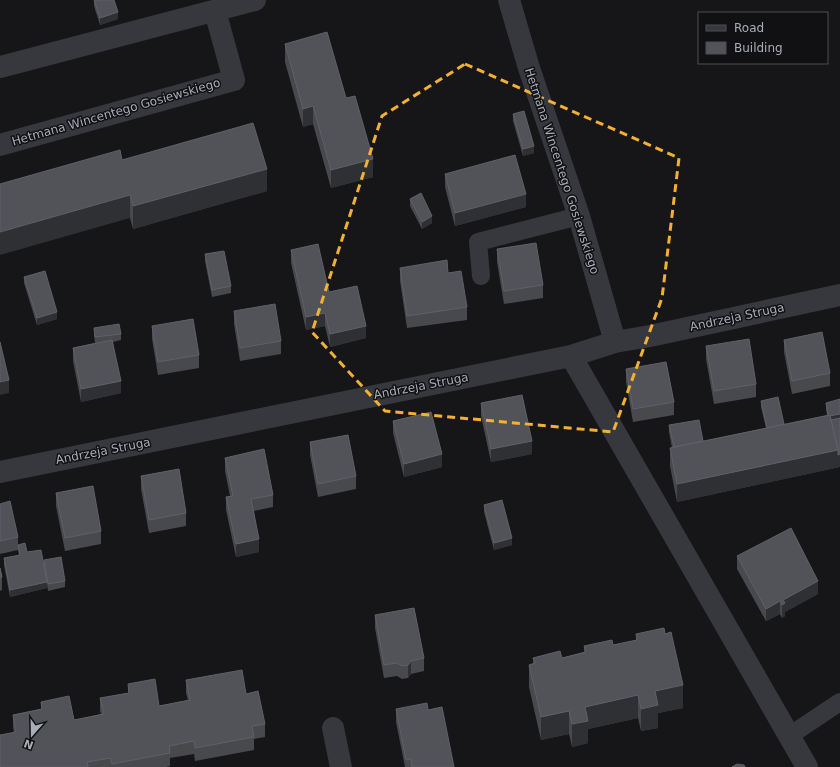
<svg xmlns="http://www.w3.org/2000/svg" width="840" height="767" viewBox="0 0 840 767" font-family="'DejaVu Sans',sans-serif">
	<style>
		.lines { fill: none; stroke-linecap: round; stroke-linejoin: round }
		.service { stroke: #37383d; stroke-width: 18 }
		.minor { stroke: #37383d; stroke-width: 22 }
		.wall { fill: #47494d }
		.shaded-wall { fill: #2f3033 }
		.building { fill: #525359; stroke: #5f6168 }
		.marked { fill: none; stroke: #f2b134; stroke-width: 3; stroke-dasharray: 8 5; stroke-linejoin: round }
		.labels { text-anchor: middle; stroke-width: 3; stroke-linejoin: round; paint-order: stroke }
		.street-label { font-size: 12px; fill: #a8adb8; stroke: #111113 }
	</style>
	<rect width="100%" height="100%" fill="#161618"/>
	<g class="lines">
		<!-- service -->
		<path class="service" d="M 481,276 L 478,242 L 579,216
			M 789,736 L 840,702"/>
		<!-- minor -->
		<path class="minor" d="M 509,0 L 529,68 L 579,216 L 615,342
			M 0,67 L 255,0
			M 0,145 L 234,80 L 215,11
			M 571,356 L 807,767
			M 0,472 L 571,356 L 615,342 L 650,336 L 840,295
			M 333,728 L 341,767"/>
	</g>
	<!-- wall -->
	<path class="wall" d="M 94,0 L 118,19 L 100,25 L 94,6 Z
		M 285,44 L 346,98 L 373,177 L 331,188 L 313,124 L 303,127 L 285,62 Z
		M 513,114 L 534,153 L 523,156 L 513,121 Z
		M 122,160 L 267,191 L 133,229 L 130,218 Z
		M 445,174 L 526,207 L 455,226 L 445,187 Z
		M 410,199 L 432,223 L 422,229 L 410,206 Z
		M 497,249 L 543,285 L 543,298 L 504,304 L 497,262 Z
		M 291,250 L 329,292 L 366,338 L 330,347 L 325,326 L 306,330 L 291,263 Z
		M 205,254 L 231,286 L 231,293 L 212,297 L 205,261 Z
		M 400,268 L 448,273 L 467,307 L 467,320 L 407,328 L 400,281 Z
		M 24,277 L 57,319 L 37,325 L 24,283 Z
		M 234,311 L 281,341 L 281,354 L 240,361 L 234,324 Z
		M 152,326 L 199,355 L 199,368 L 158,375 L 152,339 Z
		M 94,328 L 121,334 L 121,340 L 113,342 L 121,393 L 81,402 L 73,361 L 73,348 L 95,343 L 94,335 Z
		M 784,340 L 830,373 L 830,386 L 792,394 L 784,352 Z
		M 706,346 L 756,384 L 756,397 L 714,404 L 706,359 Z
		M 626,369 L 674,402 L 674,415 L 633,422 L 626,382 Z
		M 761,401 L 784,424 L 827,415 L 826,409 L 826,403 L 840,467 L 677,502 L 670,466 L 670,448 L 672,448 L 669,432 L 669,425 L 703,441 L 766,428 L 761,407 Z
		M 481,403 L 532,454 L 491,462 L 481,416 Z
		M 393,421 L 442,467 L 404,477 L 393,433 Z
		M 310,442 L 356,476 L 356,489 L 318,497 L 310,455 Z
		M 225,458 L 273,495 L 273,507 L 254,511 L 259,552 L 236,557 L 226,510 L 226,497 L 230,496 L 225,471 Z
		M 141,476 L 186,513 L 186,526 L 149,533 L 141,489 Z
		M 56,493 L 101,531 L 101,544 L 65,551 L 56,506 Z
		M 0,504 L 18,537 L 18,545 L 44,566 L 44,560 L 65,581 L 65,587 L 48,591 L 47,584 L 47,588 L 10,597 L 4,565 L 4,558 L 19,556 L 18,550 L 0,554 Z
		M 484,505 L 512,545 L 494,550 L 484,512 Z
		M 737,556 L 818,594 L 785,612 L 785,616 L 782,618 L 780,614 L 766,621 L 737,569 Z
		M 0,568 L 2,577 L 2,590 L 0,591 Z
		M 375,615 L 424,658 L 424,671 L 411,674 L 408,678 L 402,679 L 397,676 L 384,678 L 375,628 Z
		M 636,634 L 683,708 L 658,713 L 658,728 L 641,731 L 638,718 L 588,729 L 588,743 L 572,747 L 569,734 L 541,740 L 529,687 L 529,665 L 533,664 L 533,658 L 562,658 L 584,652 L 584,646 L 613,645 L 636,640 Z
		M 186,680 L 246,694 L 265,724 L 265,737 L 254,739 L 254,750 L 195,761 L 194,754 L 170,758 L 170,766 L 166,767 L 0,767 L 14,733 L 13,728 L 13,715 L 41,709 L 41,702 L 74,720 L 101,714 L 100,711 L 100,698 L 128,693 L 128,684 L 159,706 L 188,700 L 186,693 Z
		M 396,709 L 428,710 L 454,767 L 405,767 L 396,722 Z"/>
	<!-- shaded-wall -->
	<path class="shaded-wall" d="M 118,12 L 118,19 L 100,25 L 100,18 Z
		M 313,106 L 313,124 L 303,127 L 303,109 Z
		M 534,146 L 534,153 L 523,156 L 523,149 Z
		M 373,159 L 373,177 L 331,188 L 331,170 Z
		M 267,169 L 267,191 L 133,229 L 133,206 Z
		M 526,194 L 526,207 L 455,226 L 455,213 Z
		M 130,195 L 130,218 L 0,255 L 0,232 Z
		M 432,216 L 432,223 L 422,229 L 422,222 Z
		M 57,312 L 57,319 L 37,325 L 37,318 Z
		M 325,313 L 325,326 L 306,330 L 306,317 Z
		M 366,326 L 366,338 L 330,347 L 330,334 Z
		M 9,380 L 9,393 L 0,395 L 0,382 Z
		M 121,381 L 121,393 L 81,402 L 81,389 Z
		M 840,414 L 840,421 L 831,423 L 829,417 Z
		M 532,441 L 532,454 L 491,462 L 491,449 Z
		M 838,450 L 840,454 L 840,467 L 677,502 L 677,484 Z
		M 442,454 L 442,467 L 404,477 L 404,464 Z
		M 512,538 L 512,545 L 494,550 L 494,543 Z
		M 259,539 L 259,552 L 236,557 L 236,544 Z
		M 818,581 L 818,594 L 785,612 L 785,616 L 782,618 L 782,605 L 783,600 Z
		M 47,582 L 47,588 L 10,597 L 10,590 Z
		M 780,601 L 780,614 L 766,621 L 766,609 Z
		M 411,661 L 411,674 L 408,678 L 408,665 Z
		M 683,685 L 683,708 L 658,713 L 658,728 L 641,731 L 641,709 L 655,691 Z
		M 638,695 L 638,718 L 588,729 L 588,743 L 572,747 L 572,724 L 585,707 Z
		M 569,711 L 569,734 L 541,740 L 541,717 Z"/>
	<!-- building -->
	<path class="building" d="M 94,0 L 114,0 L 118,12 L 100,18 Z
		M 327,32 L 346,98 L 355,96 L 373,159 L 331,170 L 313,106 L 303,109 L 285,44 Z
		M 524,111 L 534,146 L 523,149 L 513,114 Z
		M 253,123 L 267,169 L 133,206 L 130,195 L 0,232 L 0,184 L 120,150 L 122,160 Z
		M 515,155 L 526,194 L 455,213 L 445,174 Z
		M 421,193 L 432,216 L 422,222 L 410,199 Z
		M 536,243 L 543,285 L 504,291 L 497,249 Z
		M 318,244 L 329,292 L 357,286 L 366,326 L 330,334 L 325,313 L 306,317 L 291,250 Z
		M 224,251 L 231,286 L 212,290 L 205,254 Z
		M 447,260 L 448,273 L 461,271 L 467,307 L 407,316 L 400,268 Z
		M 45,271 L 57,312 L 37,318 L 24,277 Z
		M 275,304 L 281,341 L 240,348 L 234,311 Z
		M 193,319 L 199,355 L 158,362 L 152,326 Z
		M 119,324 L 121,334 L 95,337 L 94,328 Z
		M 822,332 L 830,373 L 792,381 L 784,340 Z
		M 749,339 L 756,384 L 714,391 L 706,346 Z
		M 112,340 L 121,381 L 81,389 L 73,348 Z
		M 0,342 L 9,380 L 0,382 Z
		M 666,362 L 674,402 L 633,409 L 626,369 Z
		M 522,395 L 532,441 L 491,449 L 481,403 Z
		M 778,397 L 784,424 L 767,428 L 761,401 Z
		M 840,399 L 840,414 L 830,416 L 830,415 L 828,415 L 826,403 Z
		M 431,412 L 442,454 L 404,464 L 393,421 Z
		M 830,415 L 838,450 L 677,484 L 670,448 Z
		M 840,418 L 840,454 L 838,455 L 838,450 L 831,420 Z
		M 699,420 L 703,441 L 674,447 L 669,425 Z
		M 348,435 L 356,476 L 318,484 L 310,442 Z
		M 264,449 L 273,495 L 251,499 L 259,539 L 236,544 L 226,497 L 233,496 L 225,458 Z
		M 179,469 L 186,513 L 149,520 L 141,476 Z
		M 93,486 L 101,531 L 65,538 L 56,493 Z
		M 502,500 L 512,538 L 494,543 L 484,505 Z
		M 10,501 L 18,537 L 0,541 L 0,504 Z
		M 791,528 L 818,581 L 783,600 L 785,603 L 782,605 L 780,601 L 766,609 L 737,556 Z
		M 25,543 L 27,552 L 41,550 L 47,582 L 10,590 L 4,558 L 20,555 L 18,545 Z
		M 61,557 L 65,581 L 48,584 L 44,560 Z
		M 0,568 L 2,577 L 0,578 Z
		M 414,608 L 424,658 L 411,661 L 408,665 L 402,666 L 397,663 L 384,665 L 375,615 Z
		M 664,628 L 665,634 L 671,632 L 683,685 L 655,691 L 658,705 L 641,709 L 638,695 L 585,707 L 588,721 L 572,724 L 569,711 L 541,717 L 529,665 L 535,663 L 533,658 L 560,651 L 562,658 L 586,652 L 584,646 L 612,640 L 613,645 L 637,640 L 636,634 Z
		M 242,670 L 246,694 L 258,691 L 265,724 L 252,726 L 254,737 L 195,748 L 194,741 L 169,746 L 170,753 L 112,764 L 110,758 L 87,762 L 88,767 L 0,767 L 0,735 L 16,732 L 13,715 L 42,709 L 41,702 L 69,696 L 74,720 L 104,714 L 100,698 L 129,693 L 128,684 L 155,679 L 159,706 L 190,700 L 186,680 Z
		M 427,703 L 428,710 L 442,707 L 454,767 L 412,767 L 411,759 L 406,760 L 396,709 Z
		M 737,764 L 744,765 L 745,767 L 732,767 Z"/>
	<!-- marked area -->
	<path class="marked" d="M 465,64 L 679,158 L 662,298 L 613,432 L 385,411 L 312,332 L 382,116 Z"/>
	<g class="labels">
		<!-- street labels -->
		<g class="street-label">
			<text transform="translate(116 112) rotate(-16)" y="4">Hetmana Wincentego Gosiewskiego</text>
			<text transform="translate(562 171) rotate(72)" y="4">Hetmana Wincentego Gosiewskiego</text>
			<text transform="translate(737 317) rotate(-12)" y="4">Andrzeja Struga</text>
			<text transform="translate(421 386) rotate(-11)" y="4">Andrzeja Struga</text>
			<text transform="translate(103 451) rotate(-11)" y="4">Andrzeja Struga</text>
		</g>
	</g>
	<!-- legend -->
	<rect x="698" y="12" width="130" height="52" fill="#111113" stroke="#4d4f55"/>
	<rect x="706" y="25" width="20" height="6" fill="#37383d" stroke="#4d4f55"/>
	<text x="734" y="32" font-size="12" fill="#a8adb8">Road</text>
	<rect x="706" y="42" width="20" height="12" fill="#525359" stroke="#4d4f55"/>
	<text x="734" y="52" font-size="12" fill="#a8adb8">Building</text>
	<!-- north arrow -->
	<g transform="translate(32 735) rotate(200)" stroke="#111113" stroke-width="3" paint-order="stroke">
	<path d="M0-3L7 15L0 10L-7 15Z" fill="#a8adb8"/>
	<text y="-6" font-size="11" font-weight="bold" text-anchor="middle" fill="#a8adb8">N</text>
	</g>
</svg>
